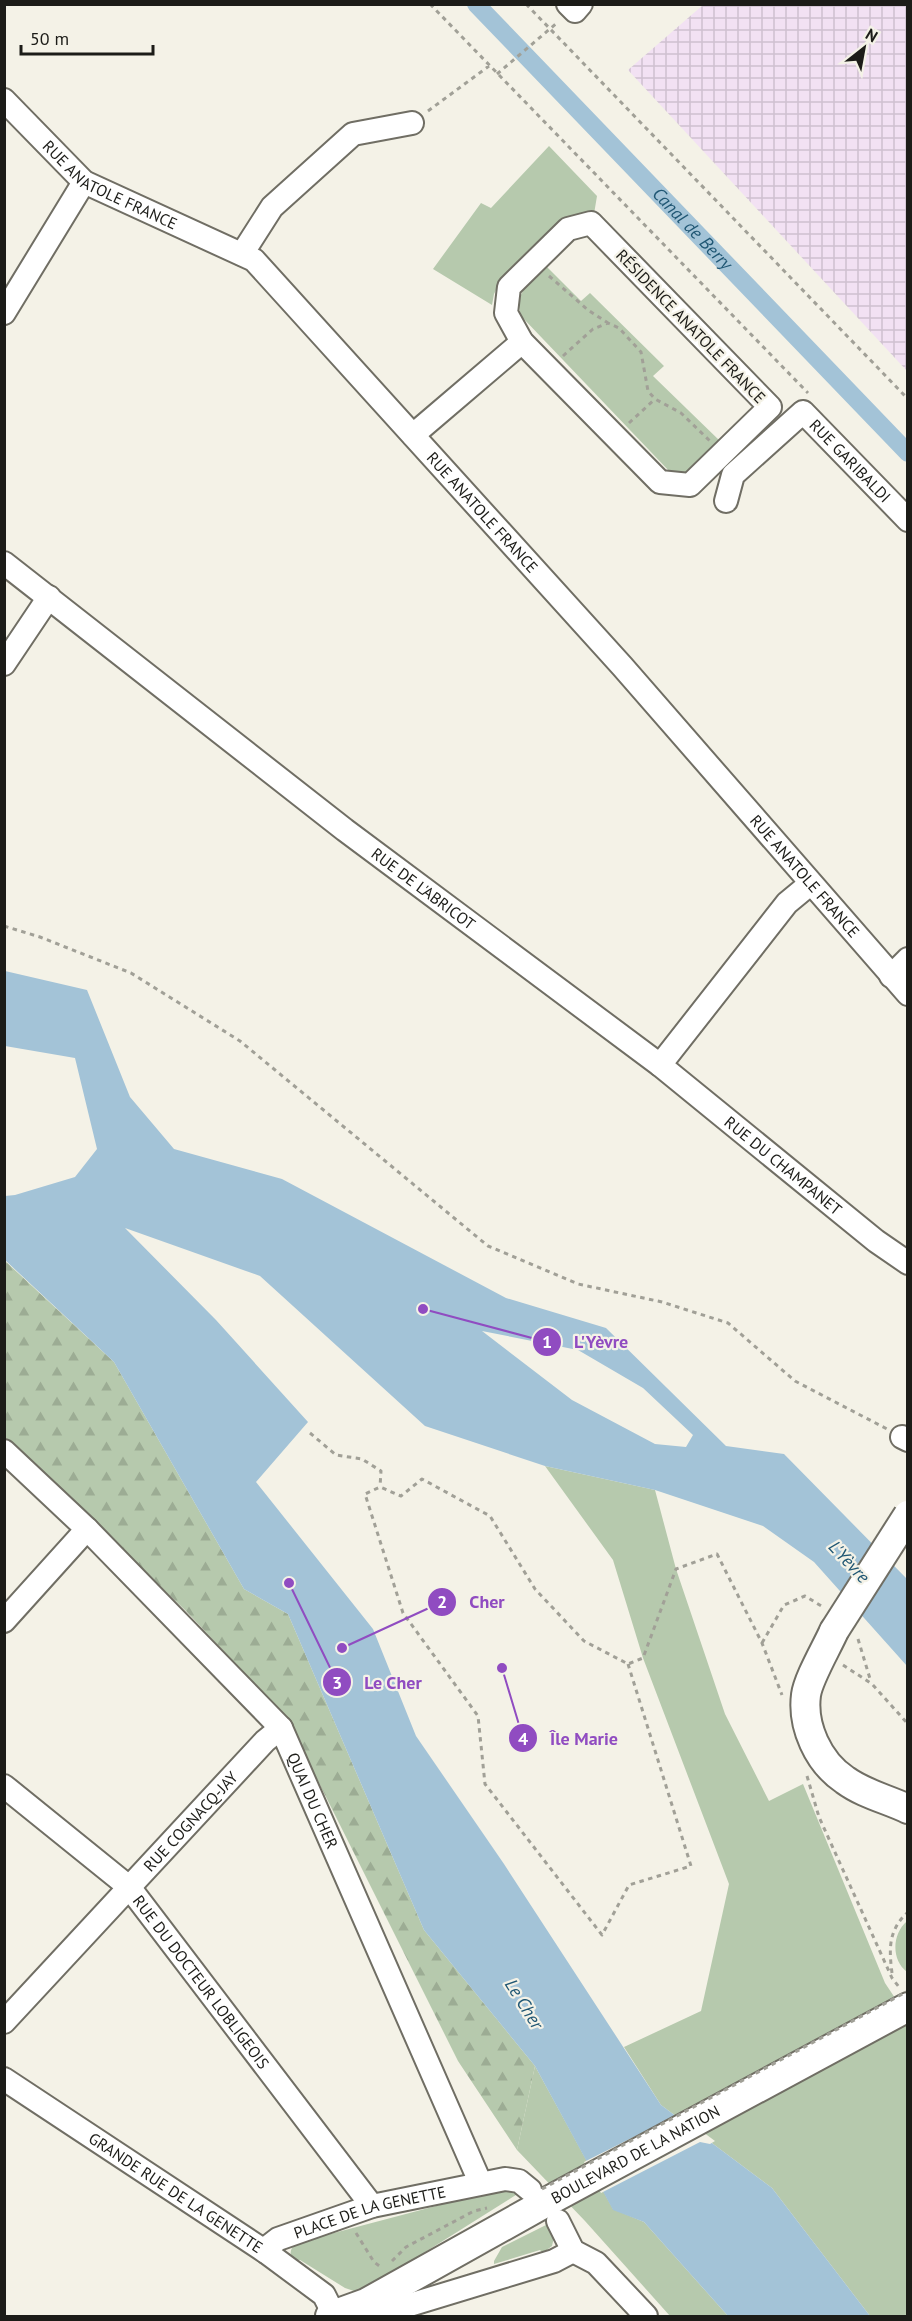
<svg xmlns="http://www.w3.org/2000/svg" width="912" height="2321" viewBox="0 0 912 2321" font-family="'PT Sans',sans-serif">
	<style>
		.industrial { fill: url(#industrial-grid) }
		.green { fill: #b6c9ad }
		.forest { fill: url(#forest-firs) }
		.water { fill: #a3c3d7; fill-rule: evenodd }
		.pier { fill: #f4f2e7 }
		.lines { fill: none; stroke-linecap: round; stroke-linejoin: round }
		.canal { stroke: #a3c3d7; stroke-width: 18 }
		.minor-casing { stroke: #706e64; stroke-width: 26 }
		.major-casing { stroke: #706e64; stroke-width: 32 }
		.path { stroke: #a1a097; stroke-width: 3; stroke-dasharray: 4.5 4.5; stroke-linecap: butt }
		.minor { stroke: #fff; stroke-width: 22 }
		.major { stroke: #fff; stroke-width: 28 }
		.major-bridge-casing { stroke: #706e64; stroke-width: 32; stroke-linecap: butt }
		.path-bridge { stroke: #a1a097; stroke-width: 3; stroke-dasharray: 4.5 4.5; stroke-linecap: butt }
		.major-bridge { stroke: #fff; stroke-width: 28 }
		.labels { text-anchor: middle; stroke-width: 4.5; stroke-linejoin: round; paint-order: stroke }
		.street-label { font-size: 16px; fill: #1c1c18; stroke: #f4f2e7 }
		.water-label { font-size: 18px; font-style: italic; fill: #205774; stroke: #f4f2e7 }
		.leader { fill: none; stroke: #904cc1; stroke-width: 2 }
		.callout-dot { fill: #904cc1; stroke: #f4f2e7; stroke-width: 2 }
		.mark-label { font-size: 18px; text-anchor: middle; font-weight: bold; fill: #fff }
		.callout-label { font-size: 18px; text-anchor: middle; font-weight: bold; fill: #904cc1; stroke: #f4f2e7; stroke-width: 4.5; stroke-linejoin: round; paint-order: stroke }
	</style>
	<defs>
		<pattern id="industrial-grid" width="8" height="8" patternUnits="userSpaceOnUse" patternTransform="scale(1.5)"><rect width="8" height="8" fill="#f2e1f3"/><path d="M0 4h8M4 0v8" fill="none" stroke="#cfc0d0"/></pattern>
		<pattern id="forest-firs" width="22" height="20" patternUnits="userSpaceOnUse" patternTransform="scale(1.5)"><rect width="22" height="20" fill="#b6c9ad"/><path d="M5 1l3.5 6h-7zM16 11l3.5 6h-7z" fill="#9cac94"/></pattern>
	</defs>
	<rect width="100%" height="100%" fill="#f4f2e7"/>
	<!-- industrial -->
	<path class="industrial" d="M 703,5 L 907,5 L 907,371 L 628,70 Z"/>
	<!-- green -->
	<path class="green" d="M 549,146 L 597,196 L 594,214 L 567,222 L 504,275 L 494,294 L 492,305 L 433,269 L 481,203 L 491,208 Z
		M 547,267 L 581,301 L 590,293 L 664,366 L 653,376 L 721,442 L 689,475 L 671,473 L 521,316 C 514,291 530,283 547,267 Z
		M 545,1466 L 655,1490 L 676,1569 L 725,1714 L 769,1801 L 803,1784 L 885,1983 L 907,2016 L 907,2316 L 870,2316 L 772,2188 L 661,2105 L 624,2047 L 701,2011 L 729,1884 L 643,1658 L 613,1560 Z
		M 907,1921 L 907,1972 C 891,1960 892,1934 907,1921 Z
		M 535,2066 L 613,2209 L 644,2222 L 728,2316 L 670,2316 L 585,2221 L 517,2150 Z
		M 508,2187 L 519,2193 L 360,2293 L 345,2288 L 300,2260 L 293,2261 C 289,2253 290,2249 296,2243 Z
		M 546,2225 L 554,2237 L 552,2246 L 543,2253 L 540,2250 L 494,2264 L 494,2261 L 502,2247 Z"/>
	<!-- forest -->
	<path class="forest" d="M 4,1260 L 114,1362 L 244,1589 L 288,1614 L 424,1930 L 535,2066 L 517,2150 L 458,2061 L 287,1719 L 186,1611 L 5,1437 Z"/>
	<!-- water -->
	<path class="water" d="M 5,971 L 87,990 L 130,1097 L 174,1149 L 282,1179 L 506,1298 L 606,1328 L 726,1446 L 784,1454 L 907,1579 L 907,1666 L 814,1562 L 763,1526 L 655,1490 L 545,1466 L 425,1426 L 260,1276 L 125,1228 L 216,1320 L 308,1422 L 256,1482 L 373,1629 L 416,1736 L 504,1864 L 661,2105 L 772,2188 L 870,2316 L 728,2316 L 644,2222 L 613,2210 L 535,2066 L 424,1930 L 288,1614 L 244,1589 L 114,1362 L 5,1260 L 5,1196 L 15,1195 L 75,1177 L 97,1149 L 75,1058 L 5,1046 ZM 482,1331 L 578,1350 L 643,1388 L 693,1435 L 686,1447 L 655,1444 L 572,1400 Z"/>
	<!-- pier -->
	<path class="pier" d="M 679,2114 L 715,2141 L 710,2144 L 700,2142 L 601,2193 L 584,2162 Z"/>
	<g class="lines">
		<!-- canal -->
		<path class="canal" id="s1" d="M 476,4 L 908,453"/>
		<!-- minor casing -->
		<g class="minor-casing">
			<g id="minor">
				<path d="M 568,4 L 575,11 L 581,4"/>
				<path id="s2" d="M 4,100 L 84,182 L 254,260 L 622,666 L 908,994"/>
				<path d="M 591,223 L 770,407 L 690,485 L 660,482 L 522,342 L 506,313 L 509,287 L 568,229 Z"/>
				<path d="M 242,254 L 272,207 L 353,134 L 412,123"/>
				<path d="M 4,313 L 84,182"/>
				<path d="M 413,435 L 522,342"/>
				<path id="s3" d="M 726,501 L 733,475 L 803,412 L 908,520"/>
				<path id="s4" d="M 4,563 L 345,830 L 660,1065 L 787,903 L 810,884"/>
				<path d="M 4,664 L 49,597"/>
				<path d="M 891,976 L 908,959"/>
				<path id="s5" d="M 660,1065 L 876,1241 L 908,1263"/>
				<path d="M 902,1437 L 908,1440"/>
				<path id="s6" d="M 4,1451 L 87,1529 L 281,1728 L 480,2182"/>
				<path d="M 4,1621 L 87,1529"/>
				<path id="s7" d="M 4,1786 L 129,1887 L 372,2206"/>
				<path id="s8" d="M 4,2022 L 265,1741 L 281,1728"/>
				<path id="s9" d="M 4,2079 L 266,2252 L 324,2295 L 334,2315"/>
				<path d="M 558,2221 L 573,2251 L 596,2263 L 646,2316"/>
				<path id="s10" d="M 266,2252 L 269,2246 L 278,2239 L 372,2206 L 505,2179 L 519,2181 L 530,2190"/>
				<path d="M 366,2303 L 385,2311 L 393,2310 L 554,2261 L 573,2251"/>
			</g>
		</g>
		<!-- major casing -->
		<g class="major-casing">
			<g id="major">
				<path d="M 834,1631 C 827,1647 808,1679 806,1695 C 802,1726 818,1762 845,1780 C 864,1794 887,1799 908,1809"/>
				<path id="s11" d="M 330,2316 L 366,2303 L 552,2199 L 908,2007"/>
			</g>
		</g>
		<!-- path -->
		<path class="path" d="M 430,4 L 808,393
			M 526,4 L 908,399
			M 497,74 L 558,22
			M 428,111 L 489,66
			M 549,276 L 588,310 L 608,323
			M 563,356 L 593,329 L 608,323 L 619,328 L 641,352 L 648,391 L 655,399 L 681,413 L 710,441
			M 629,423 L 655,399
			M 4,926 L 40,937 L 131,973 L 240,1041 L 488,1246 L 578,1284 L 662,1302 L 728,1323 L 795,1381 L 887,1429
			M 310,1433 L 336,1455 L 362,1459 L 381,1471 L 380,1487
			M 858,1639 L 871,1682
			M 762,1643 L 784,1605 L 805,1596 L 823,1607
			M 628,1664 L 691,1866 L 629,1885 L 602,1935 L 485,1784 L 478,1716 L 403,1613 L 365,1494 L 380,1487 L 401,1496 L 422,1479 L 490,1516 L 535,1589 L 584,1641 L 628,1664 L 643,1658 L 676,1569 L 717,1554 L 762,1643 L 782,1695
			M 843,1665 L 872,1684 L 908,1724
			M 807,1776 L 819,1817 L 892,1978 L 899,1987
			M 892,1973 C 889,1949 888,1930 908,1912
			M 356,2233 L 374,2262 L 382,2268
			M 392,2261 L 406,2247 L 474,2211 L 487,2208"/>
		<!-- minor -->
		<use href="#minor" class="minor"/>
		<!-- major -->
		<use href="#major" class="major"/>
		<!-- major-bridge casing -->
		<g class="major-bridge-casing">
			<path id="major-bridge" d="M 834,1631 L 908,1515"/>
		</g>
		<!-- path-bridge -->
		<path class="path-bridge" d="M 542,2189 L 908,1991"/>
		<!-- major-bridge -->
		<use href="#major-bridge" class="major-bridge"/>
	</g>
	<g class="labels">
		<!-- street labels -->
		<g class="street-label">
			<text dy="6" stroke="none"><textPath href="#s2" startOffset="138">RUE ANATOLE FRANCE</textPath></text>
			<text transform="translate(691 326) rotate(46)" y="6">RÉSIDENCE ANATOLE FRANCE</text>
			<text dy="6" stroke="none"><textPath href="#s3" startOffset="189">RUE GARIBALDI</textPath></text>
			<text dy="6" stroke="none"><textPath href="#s2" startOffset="642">RUE ANATOLE FRANCE</textPath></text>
			<text dy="6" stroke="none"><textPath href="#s2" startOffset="1128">RUE ANATOLE FRANCE</textPath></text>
			<text dy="6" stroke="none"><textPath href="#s4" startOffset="531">RUE DE L'ABRICOT</textPath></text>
			<text dy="6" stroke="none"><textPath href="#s5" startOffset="159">RUE DU CHAMPANET</textPath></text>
			<text dy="6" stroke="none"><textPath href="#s6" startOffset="471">QUAI DU CHER</textPath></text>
			<text dy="6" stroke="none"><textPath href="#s8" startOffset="274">RUE COGNACQ-JAY</textPath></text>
			<text dy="6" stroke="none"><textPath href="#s7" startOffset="280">RUE DU DOCTEUR LOBLIGEOIS</textPath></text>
			<text dy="6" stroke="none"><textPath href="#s11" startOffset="346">BOULEVARD DE LA NATION</textPath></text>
			<text dy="6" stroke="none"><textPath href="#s9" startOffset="206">GRANDE RUE DE LA GENETTE</textPath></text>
			<text dy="6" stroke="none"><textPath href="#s10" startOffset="114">PLACE DE LA GENETTE</textPath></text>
		</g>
		<!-- water labels -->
		<g class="water-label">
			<text dy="6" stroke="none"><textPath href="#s1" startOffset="312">Canal de Berry</textPath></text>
			<text transform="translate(849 1562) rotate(47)" y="6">L'Yèvre</text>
			<text transform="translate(524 2004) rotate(58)" y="6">Le Cher</text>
		</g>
	</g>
	<!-- callouts -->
	<path class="leader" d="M423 1309L547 1342M342 1648L442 1602M289 1583L337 1682M502 1668L523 1738"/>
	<g class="callout-dot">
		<circle cx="423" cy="1309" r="6"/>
		<circle cx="342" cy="1648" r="6"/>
		<circle cx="289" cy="1583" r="6"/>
		<circle cx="502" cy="1668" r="6"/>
		<circle cx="547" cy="1342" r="15"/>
		<circle cx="442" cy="1602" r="15"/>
		<circle cx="337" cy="1682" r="15"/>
		<circle cx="523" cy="1738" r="15"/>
	</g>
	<g class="mark-label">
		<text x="547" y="1348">1</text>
		<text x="442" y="1608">2</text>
		<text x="337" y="1689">3</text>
		<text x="523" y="1745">4</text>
	</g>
	<g class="callout-label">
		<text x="601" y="1348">L'Yèvre</text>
		<text x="487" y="1608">Cher</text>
		<text x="393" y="1689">Le Cher</text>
		<text x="584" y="1745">Île Marie</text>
	</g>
	<!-- border -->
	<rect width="912" height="2321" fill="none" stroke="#1c1c18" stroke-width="12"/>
	<!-- north arrow -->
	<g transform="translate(864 48) rotate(31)" stroke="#f4f2e7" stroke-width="4.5" paint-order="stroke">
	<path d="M0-4.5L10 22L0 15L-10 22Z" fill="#1c1c18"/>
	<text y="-9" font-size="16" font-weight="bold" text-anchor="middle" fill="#1c1c18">N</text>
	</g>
	<!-- scale -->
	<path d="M21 45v9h132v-9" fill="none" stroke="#1c1c18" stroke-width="3"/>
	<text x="30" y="45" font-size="18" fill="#1c1c18" stroke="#f4f2e7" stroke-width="4.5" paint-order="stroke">50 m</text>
</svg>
